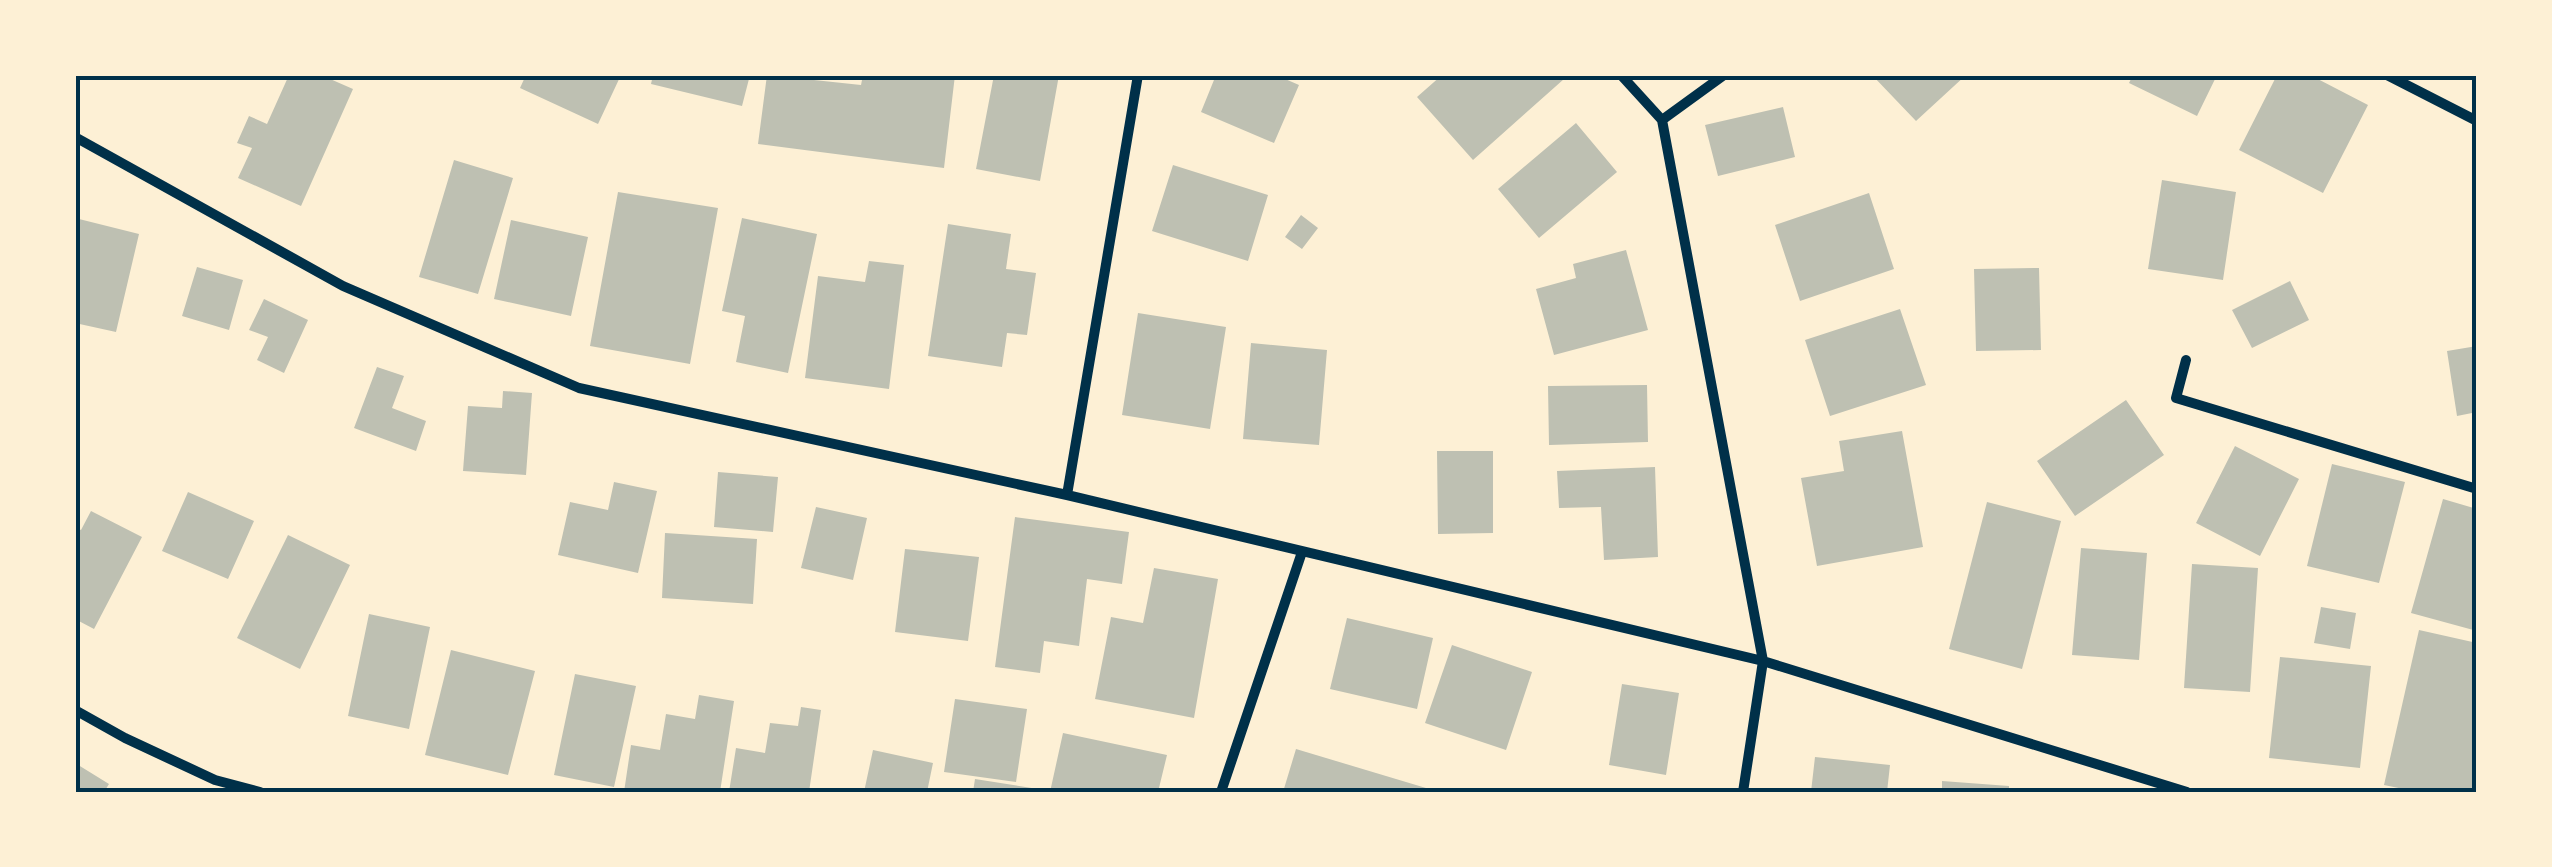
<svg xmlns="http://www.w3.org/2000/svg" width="2552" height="867" viewBox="0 0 2552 867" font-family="'PT Serif',serif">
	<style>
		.building { fill: #bec0b2 }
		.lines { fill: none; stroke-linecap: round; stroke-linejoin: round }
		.minor { stroke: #003049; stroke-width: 10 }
		.neatline { fill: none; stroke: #003049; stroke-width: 4 }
	</style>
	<rect width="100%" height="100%" fill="#fdf0d5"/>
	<!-- building -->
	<path class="building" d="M 289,75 L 321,75 L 353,89 L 301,206 L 238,178 L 252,148 L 237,143 L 249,116 L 267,124 Z
		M 526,75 L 621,75 L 598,124 L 520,88 Z
		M 653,75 L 750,75 L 742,106 L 651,84 Z
		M 767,75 L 861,85 L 863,75 L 955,75 L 944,168 L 758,144 Z
		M 994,75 L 1059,75 L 1040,181 L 976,169 Z
		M 1216,75 L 1276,75 L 1299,85 L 1274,143 L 1201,112 Z
		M 1442,75 L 1561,75 L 1564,79 L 1473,160 L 1417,97 Z
		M 1872,75 L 1966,75 L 1916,121 Z
		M 2133,75 L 2217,75 L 2197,116 L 2129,83 Z
		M 2277,75 L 2310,75 L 2368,105 L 2323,193 L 2239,150 Z
		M 1783,107 L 1795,157 L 1718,176 L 1705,125 Z
		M 1576,123 L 1617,172 L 1539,238 L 1498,189 Z
		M 454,160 L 513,178 L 478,294 L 419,277 Z
		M 1173,165 L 1268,195 L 1248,261 L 1152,231 Z
		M 2162,180 L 2236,192 L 2223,280 L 2148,269 Z
		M 618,192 L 718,208 L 690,364 L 590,346 Z
		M 1869,193 L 1894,269 L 1800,301 L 1775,225 Z
		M 1301,215 L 1318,228 L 1302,249 L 1285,237 Z
		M 75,218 L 139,234 L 116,332 L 75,323 Z
		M 742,218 L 817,234 L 788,373 L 736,362 L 745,316 L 722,311 Z
		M 511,220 L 588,237 L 571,316 L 494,299 Z
		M 948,224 L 1011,234 L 1006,269 L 1036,273 L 1027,335 L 1007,333 L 1002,367 L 928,356 Z
		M 1626,250 L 1648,330 L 1554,355 L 1536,289 L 1576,278 L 1573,264 Z
		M 869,261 L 904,265 L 889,389 L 805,378 L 818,276 L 865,282 Z
		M 197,267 L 243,280 L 229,330 L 182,316 Z
		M 2039,268 L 2041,350 L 1976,351 L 1974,269 Z
		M 2290,281 L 2309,320 L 2252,348 L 2232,310 Z
		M 264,299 L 308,320 L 284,373 L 257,360 L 268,337 L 249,330 Z
		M 1900,309 L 1926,385 L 1830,416 L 1805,340 Z
		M 1138,313 L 1226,327 L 1210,429 L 1122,415 Z
		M 1251,343 L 1327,350 L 1319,445 L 1243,439 Z
		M 2477,346 L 2477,412 L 2457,416 L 2447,351 Z
		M 377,367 L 404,376 L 392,408 L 426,421 L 416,451 L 354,428 Z
		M 1647,385 L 1648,442 L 1549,445 L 1548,386 Z
		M 503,391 L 532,393 L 526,475 L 463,471 L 468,406 L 502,408 Z
		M 2126,400 L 2164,455 L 2075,516 L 2037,461 Z
		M 1902,431 L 1923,547 L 1817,566 L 1801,478 L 1844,471 L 1839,441 Z
		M 2235,446 L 2299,479 L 2260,556 L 2196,523 Z
		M 1437,451 L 1493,451 L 1493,533 L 1438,534 Z
		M 2332,464 L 2405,482 L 2379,583 L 2307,566 Z
		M 1655,467 L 1658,557 L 1604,560 L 1601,507 L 1559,508 L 1557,471 Z
		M 718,472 L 778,477 L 773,532 L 714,527 Z
		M 614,482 L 657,491 L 638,573 L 558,555 L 570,502 L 608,510 Z
		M 188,492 L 254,521 L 228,579 L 162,551 Z
		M 2443,499 L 2477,509 L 2477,631 L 2411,613 Z
		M 1987,502 L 2061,521 L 2022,669 L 1949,649 Z
		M 816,507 L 867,518 L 853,580 L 801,568 Z
		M 91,511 L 142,537 L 94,629 L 75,619 L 75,527 L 81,530 Z
		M 1015,517 L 1129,532 L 1122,584 L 1087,579 L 1079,646 L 1044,641 L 1040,673 L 995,667 Z
		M 665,533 L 757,539 L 753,604 L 662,598 Z
		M 288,535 L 350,565 L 300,669 L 237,638 Z
		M 2081,548 L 2147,553 L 2139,660 L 2072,655 Z
		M 905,549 L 979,557 L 968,641 L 895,632 Z
		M 2192,564 L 2258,568 L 2250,692 L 2184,688 Z
		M 1154,568 L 1218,579 L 1194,718 L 1095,699 L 1111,617 L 1143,623 Z
		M 2321,607 L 2356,613 L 2350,649 L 2314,643 Z
		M 369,614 L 430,627 L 409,729 L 348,716 Z
		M 1347,618 L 1433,638 L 1417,709 L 1330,689 Z
		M 2419,630 L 2477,643 L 2477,763 L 2471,792 L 2418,792 L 2384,785 Z
		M 1452,645 L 1532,672 L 1506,750 L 1425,723 Z
		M 451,650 L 535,671 L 508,775 L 425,755 Z
		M 2280,657 L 2371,666 L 2360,768 L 2269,758 Z
		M 575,674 L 636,686 L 614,787 L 554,775 Z
		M 1622,684 L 1679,693 L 1666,775 L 1609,765 Z
		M 699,695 L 734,701 L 720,792 L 624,792 L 631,745 L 660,750 L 666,714 L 695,719 Z
		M 955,699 L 1027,709 L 1016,782 L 944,772 Z
		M 801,707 L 821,710 L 809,792 L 729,792 L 736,748 L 765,753 L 770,723 L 798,726 Z
		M 1063,733 L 1167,755 L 1158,792 L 1050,792 Z
		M 1296,749 L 1436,791 L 1436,792 L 1283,792 Z
		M 873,750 L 933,763 L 927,792 L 864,792 Z
		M 1815,757 L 1890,765 L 1887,792 L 1811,792 Z
		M 75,763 L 109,784 L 104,792 L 75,792 Z
		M 975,779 L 1044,790 L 1044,792 L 973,792 Z
		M 1942,781 L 2009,786 L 2009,792 L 1942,792 Z"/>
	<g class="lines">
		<!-- minor -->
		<path class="minor" d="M 1621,75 L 1662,120 L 1763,661 L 1743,792
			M 2387,75 L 2477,121
			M 1662,120 L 1724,75
			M 75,137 L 343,286 L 579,388 L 1067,495 L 1763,661 L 2187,792
			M 2186,360 L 2176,398 L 2477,489
			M 1067,495 L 1138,75
			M 75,710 L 125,738 L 215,780 L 260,792
			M 1221,792 L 1302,552"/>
	</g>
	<!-- border -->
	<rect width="2552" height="867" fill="none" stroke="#fdf0d5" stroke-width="155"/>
	<rect x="78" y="78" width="2396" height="712" class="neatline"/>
</svg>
